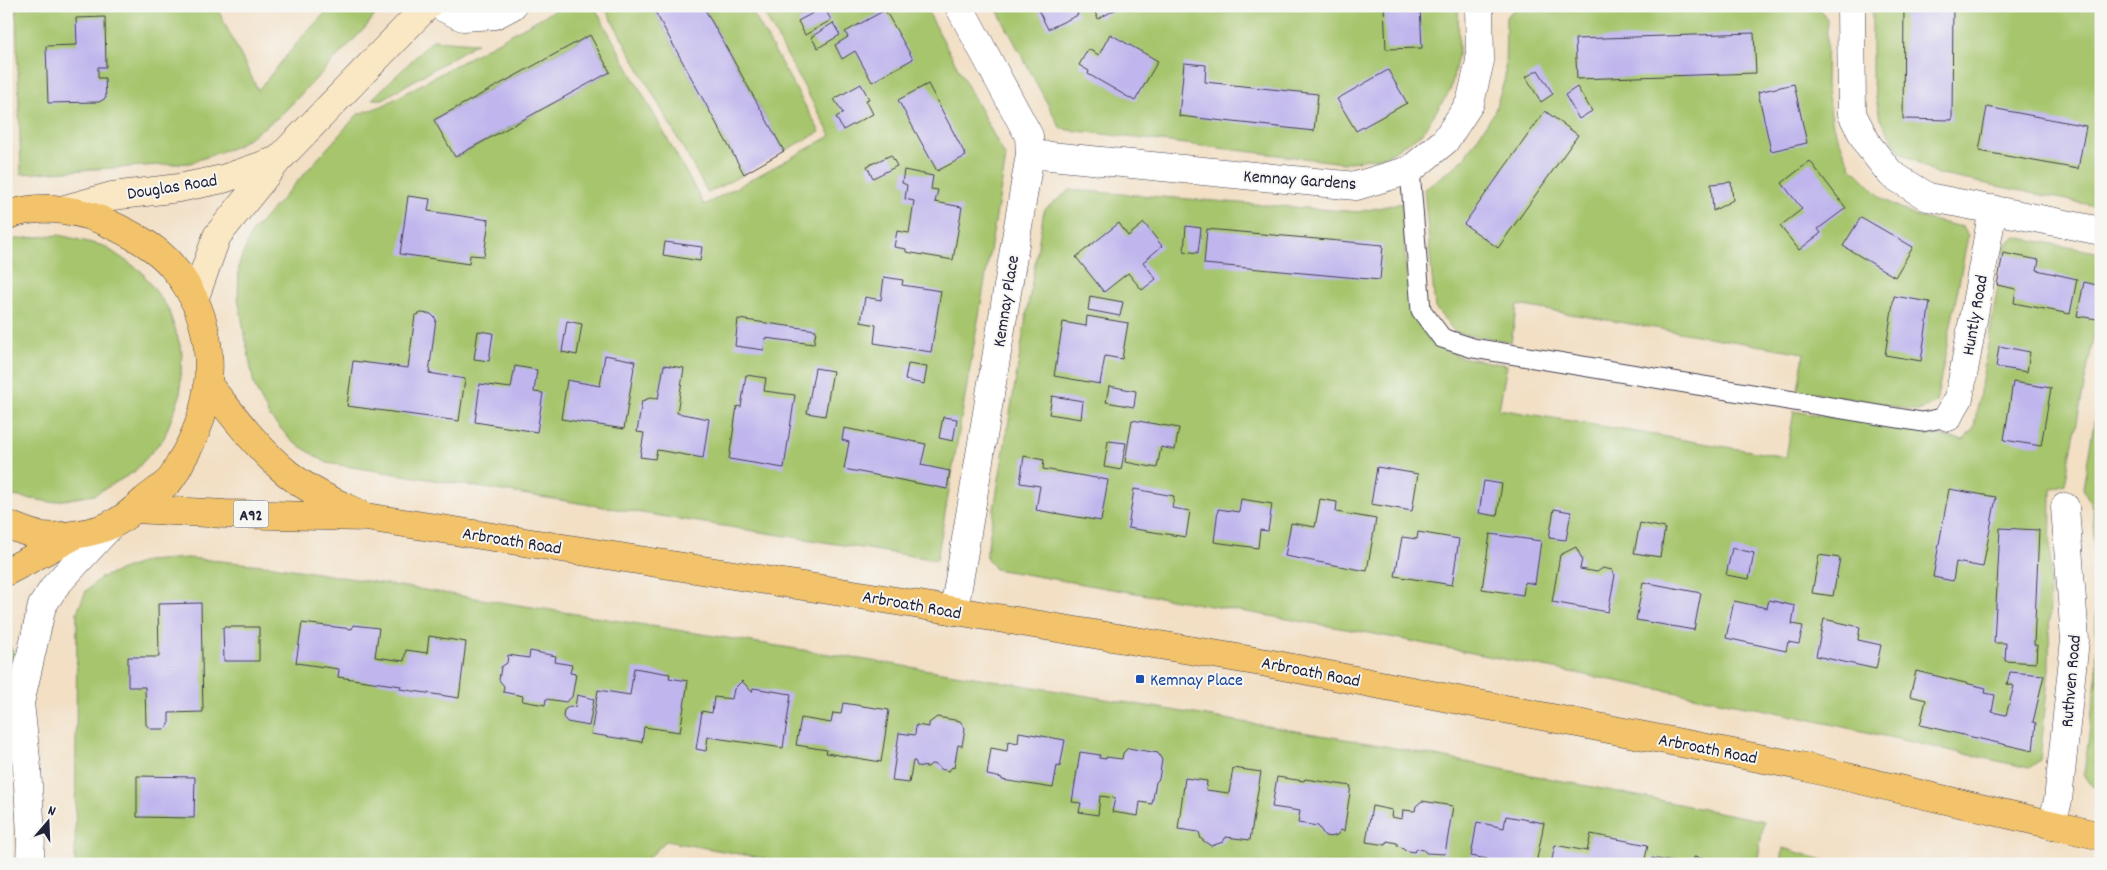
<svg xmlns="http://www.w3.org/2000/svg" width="2107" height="870" viewBox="0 0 2107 870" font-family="Dekko,sans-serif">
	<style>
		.green { fill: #a6c56c; stroke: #647454; fill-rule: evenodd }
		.building { fill: #c0b6ed }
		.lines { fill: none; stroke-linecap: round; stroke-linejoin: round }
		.service-casing { stroke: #413e50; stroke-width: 21 }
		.minor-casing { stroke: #413e50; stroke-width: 29 }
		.tertiary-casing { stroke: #413e50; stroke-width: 29 }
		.secondary-casing { stroke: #413e50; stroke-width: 29 }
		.primary-casing { stroke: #413e50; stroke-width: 29 }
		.trunk-casing { stroke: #413e50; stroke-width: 29 }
		.service { stroke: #fff; stroke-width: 19 }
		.minor { stroke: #fff; stroke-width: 28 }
		.tertiary { stroke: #fff; stroke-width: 28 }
		.secondary { stroke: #fae7c3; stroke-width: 28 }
		.primary { stroke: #f2c36a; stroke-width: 28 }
		.trunk { stroke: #f2c36a; stroke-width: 28 }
		.transit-dot { fill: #1a4fb4; stroke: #f6f6f2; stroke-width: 2 }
		.labels { text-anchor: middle; stroke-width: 4; stroke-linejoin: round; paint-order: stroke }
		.shield { fill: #f6f6f2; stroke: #626272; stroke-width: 1 }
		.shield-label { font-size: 16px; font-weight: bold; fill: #22223b }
		.street-label { font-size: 18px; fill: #22223b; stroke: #f6f6f2 }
		.transit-label { font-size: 18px; fill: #164399; stroke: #f6f6f2; text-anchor: start }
	</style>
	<rect width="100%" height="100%" fill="#f6f6f2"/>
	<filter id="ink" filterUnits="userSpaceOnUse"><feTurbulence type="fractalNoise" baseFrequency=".02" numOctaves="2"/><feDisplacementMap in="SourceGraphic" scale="10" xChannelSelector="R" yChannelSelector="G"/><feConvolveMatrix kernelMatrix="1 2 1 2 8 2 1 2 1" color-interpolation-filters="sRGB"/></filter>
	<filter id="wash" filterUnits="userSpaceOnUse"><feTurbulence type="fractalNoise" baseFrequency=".0096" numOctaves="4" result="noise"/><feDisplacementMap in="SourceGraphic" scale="20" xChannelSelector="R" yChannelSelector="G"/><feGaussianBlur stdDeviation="1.12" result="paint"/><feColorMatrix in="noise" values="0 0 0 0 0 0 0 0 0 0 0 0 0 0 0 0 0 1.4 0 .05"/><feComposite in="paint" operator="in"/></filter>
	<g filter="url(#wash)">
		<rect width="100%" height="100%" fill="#f2dfc4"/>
		<!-- green -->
		<path class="green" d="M 16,6 L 216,6 L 258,90 L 303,36 L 332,6 L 382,6 L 366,27 L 280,116 L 237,146 L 190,163 L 21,174 Z
			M 562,6 L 594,6 L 704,205 L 831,136 L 760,6 L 925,6 L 1006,158 L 937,560 L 327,463 L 293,442 L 269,416 L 254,385 L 238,298 L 239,264 L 252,232 L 358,114 L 382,106 ZM 590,35 L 610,72 L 456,157 L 435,119 Z
			M 604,6 L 652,6 L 744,174 L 708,193 Z
			M 703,6 L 749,6 L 820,132 L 784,151 Z
			M 995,6 L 1458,6 L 1459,51 L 1450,91 L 1421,134 L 1386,156 L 1344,163 L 1061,129 Z
			M 1518,6 L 1818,6 L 1827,19 L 1826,85 L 1833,126 L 1851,167 L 1883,199 L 1917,217 L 1963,227 L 1968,236 L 1936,403 L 1918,411 L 1798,390 L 1804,353 L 1517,305 L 1511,342 L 1456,333 L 1435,308 L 1424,189 L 1462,161 L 1494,113 L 1505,78 L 1506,17 Z
			M 1872,6 L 2101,6 L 2101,207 L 1937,174 L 1899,151 L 1880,119 L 1872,78 Z
			M 433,40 L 477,43 L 383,99 L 372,99 Z
			M 1070,190 L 1358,212 L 1402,203 L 1409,311 L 1430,341 L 1460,357 L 1507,365 L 1499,409 L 1786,457 L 1794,411 L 1964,440 L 1974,427 L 2005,244 L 2015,237 L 2101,253 L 2101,299 L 2065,484 L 2051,489 L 2049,669 L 2040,760 L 2029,768 L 1771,711 L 1369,633 L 995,569 L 986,557 L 1044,210 Z
			M 59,235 L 104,246 L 141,271 L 168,308 L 182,351 L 180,396 L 164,438 L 134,472 L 94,495 L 51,502 L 6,495 L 6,243 L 16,239 Z
			M 2101,381 L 2101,788 L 2092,786 L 2084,774 L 2097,672 L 2093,509 L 2083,488 Z
			M 188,558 L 273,566 L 986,679 L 1380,745 L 1764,821 L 1757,864 L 796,864 L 666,841 L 642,864 L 434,864 L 423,861 L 420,864 L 75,864 L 77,612 L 86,591 L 100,578 L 146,561 Z
			M 6,640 L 17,658 L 11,669 L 6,667 Z
			M 1783,848 L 1836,864 L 1781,864 Z"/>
		<g id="blocks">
			<!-- building -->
			<path class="building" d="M 652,6 L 703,6 L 784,151 L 744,174 Z
				M 1036,6 L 1074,6 L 1078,15 L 1048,29 Z
				M 1092,6 L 1122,6 L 1098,19 Z
				M 1384,6 L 1420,6 L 1422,48 L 1386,49 Z
				M 1904,6 L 1953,6 L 1952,120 L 1903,119 Z
				M 824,7 L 831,20 L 805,35 L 798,21 Z
				M 885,10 L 913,59 L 872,82 L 855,51 L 842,59 L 835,45 L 848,37 L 845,32 Z
				M 105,17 L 106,67 L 98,67 L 98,78 L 105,78 L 106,98 L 99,102 L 48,103 L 46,46 L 77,45 L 76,18 Z
				M 833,23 L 840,35 L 818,48 L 811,37 Z
				M 1754,33 L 1756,73 L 1577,79 L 1575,39 Z
				M 1110,34 L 1158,61 L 1135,101 L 1088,74 L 1089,71 L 1079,65 L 1088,49 L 1099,55 Z
				M 590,35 L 610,72 L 455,157 L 434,120 Z
				M 1184,63 L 1206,65 L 1205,82 L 1318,94 L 1314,131 L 1179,116 Z
				M 1388,70 L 1407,103 L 1356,131 L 1337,99 Z
				M 1538,70 L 1553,94 L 1541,102 L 1526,77 Z
				M 861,84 L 869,99 L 866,100 L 873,114 L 843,130 L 836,117 L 843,113 L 834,99 Z
				M 928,84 L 966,156 L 937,171 L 898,100 Z
				M 1794,84 L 1807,143 L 1771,151 L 1758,92 Z
				M 1577,87 L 1592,111 L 1579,119 L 1565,95 Z
				M 1987,107 L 2086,126 L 2078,169 L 1979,151 Z
				M 1545,111 L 1578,135 L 1498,248 L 1464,224 Z
				M 891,155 L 897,166 L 873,178 L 867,166 Z
				M 1810,161 L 1846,208 L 1818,229 L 1821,233 L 1799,250 L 1780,226 L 1802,209 L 1782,183 Z
				M 904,170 L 933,176 L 931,189 L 938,190 L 935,202 L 962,207 L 953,260 L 906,252 L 906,249 L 894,247 L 897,231 L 909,233 L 914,201 L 905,199 L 907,185 L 902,183 Z
				M 1731,182 L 1733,200 L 1713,211 L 1711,184 Z
				M 408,196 L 430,199 L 428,211 L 489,220 L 484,256 L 470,255 L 469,264 L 400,254 Z
				M 1861,217 L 1913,247 L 1895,277 L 1843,246 Z
				M 1119,223 L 1128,236 L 1144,223 L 1162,246 L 1143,262 L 1156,279 L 1142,290 L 1128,273 L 1104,292 L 1076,257 Z
				M 1186,226 L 1201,228 L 1198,253 L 1184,251 Z
				M 1207,229 L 1383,245 L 1380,280 L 1204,264 Z
				M 665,242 L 702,247 L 700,261 L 663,255 Z
				M 2003,253 L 2039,260 L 2037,270 L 2077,279 L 2070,314 L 2014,303 L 2016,289 L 1997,285 Z
				M 884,277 L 903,280 L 902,285 L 941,291 L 931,352 L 874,343 L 876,325 L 861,322 L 865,297 L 881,300 Z
				M 2084,282 L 2101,286 L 2101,299 L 2097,319 L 2077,316 Z
				M 1090,296 L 1123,302 L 1120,316 L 1088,310 Z
				M 1894,296 L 1930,302 L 1921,361 L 1885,355 Z
				M 421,313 L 431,314 L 436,319 L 429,373 L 465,379 L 459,421 L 347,406 L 353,361 L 408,368 L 415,316 Z
				M 1087,316 L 1128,323 L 1122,359 L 1105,356 L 1100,384 L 1054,376 L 1063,322 L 1086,326 Z
				M 738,319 L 816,330 L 814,344 L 765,338 L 764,350 L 735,346 Z
				M 567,321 L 582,324 L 577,355 L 562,352 Z
				M 478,331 L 493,333 L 489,361 L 474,359 Z
				M 1999,346 L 2030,352 L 2027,372 L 1996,367 Z
				M 605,355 L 635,361 L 624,429 L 561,419 L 567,380 L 600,386 Z
				M 908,364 L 927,367 L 924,384 L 905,380 Z
				M 664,365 L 684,368 L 677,413 L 709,419 L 703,458 L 657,450 L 655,459 L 640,457 L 644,433 L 637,432 L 642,401 L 650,398 L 658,399 Z
				M 515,366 L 537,370 L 534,392 L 543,393 L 537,432 L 475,422 L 480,384 L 511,388 Z
				M 815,368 L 833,371 L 825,416 L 807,413 Z
				M 746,375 L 766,378 L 764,391 L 795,395 L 784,468 L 729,459 L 737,406 L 741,407 Z
				M 2013,382 L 2051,388 L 2041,446 L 2004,440 Z
				M 1109,386 L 1136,391 L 1134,407 L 1106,402 Z
				M 1052,396 L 1083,401 L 1081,419 L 1049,414 Z
				M 943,417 L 957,419 L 953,441 L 939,438 Z
				M 1132,420 L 1179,428 L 1175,450 L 1161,447 L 1157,468 L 1125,462 Z
				M 844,428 L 926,444 L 921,465 L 950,471 L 947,489 L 844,469 L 849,442 L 842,440 Z
				M 1108,441 L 1126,443 L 1121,470 L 1104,467 Z
				M 1024,456 L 1044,460 L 1043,469 L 1108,480 L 1101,521 L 1036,510 L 1040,486 L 1020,483 Z
				M 1377,467 L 1418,474 L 1412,511 L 1371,504 Z
				M 1484,481 L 1502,484 L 1497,516 L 1479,513 Z
				M 1134,489 L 1174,496 L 1172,508 L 1190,511 L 1186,537 L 1128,528 Z
				M 1949,489 L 1996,497 L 1983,567 L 1956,562 L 1953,581 L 1933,577 Z
				M 1241,499 L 1272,504 L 1268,531 L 1260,530 L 1258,548 L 1214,542 L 1218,509 L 1239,512 Z
				M 1320,499 L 1337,502 L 1336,512 L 1376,519 L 1367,571 L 1285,556 L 1291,523 L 1315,527 Z
				M 1554,509 L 1571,512 L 1566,540 L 1549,538 Z
				M 1640,523 L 1665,528 L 1660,557 L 1634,553 Z
				M 2000,528 L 2039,530 L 2034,645 L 2037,645 L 2036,663 L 2005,661 L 2006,643 L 1994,643 Z
				M 1418,532 L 1459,539 L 1452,585 L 1395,576 L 1402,537 L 1417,539 Z
				M 1490,534 L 1541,541 L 1535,584 L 1525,582 L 1523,595 L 1482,589 Z
				M 1576,547 L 1582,559 L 1580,569 L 1597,572 L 1603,568 L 1612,570 L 1615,575 L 1608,612 L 1552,602 L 1560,555 Z
				M 1732,548 L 1754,553 L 1749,579 L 1726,575 Z
				M 1819,555 L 1840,558 L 1833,596 L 1812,593 Z
				M 1643,582 L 1701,593 L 1694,630 L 1636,620 Z
				M 1769,600 L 1795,606 L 1792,624 L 1803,626 L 1799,644 L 1788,642 L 1786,651 L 1726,638 L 1734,601 L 1767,608 Z
				M 201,603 L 203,712 L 169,713 L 169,725 L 165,729 L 151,729 L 146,725 L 145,687 L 128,687 L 128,657 L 159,657 L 158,604 Z
				M 1824,619 L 1860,627 L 1858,640 L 1881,645 L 1876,669 L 1816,656 Z
				M 302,623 L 352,629 L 353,625 L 379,628 L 375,657 L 404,661 L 406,650 L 427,653 L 429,636 L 466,642 L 459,698 L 400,689 L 401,686 L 338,677 L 339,669 L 296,663 Z
				M 223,627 L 259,627 L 259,661 L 224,661 Z
				M 530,651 L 556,656 L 555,662 L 572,665 L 570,673 L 576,674 L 572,697 L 566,702 L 546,699 L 545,705 L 522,701 L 523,696 L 503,692 L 504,686 L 499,680 L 501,667 L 507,663 L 508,655 L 529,658 Z
				M 634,668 L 670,674 L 669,678 L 688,681 L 680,732 L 644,727 L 642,742 L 591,734 L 598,690 L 630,695 Z
				M 1916,671 L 1986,688 L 1985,693 L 1995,695 L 1992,712 L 2006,715 L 2014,686 L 2007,684 L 2010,672 L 2044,675 L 2033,722 L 2036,723 L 2033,751 L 1920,725 L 1926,700 L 1910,696 Z
				M 742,681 L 752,692 L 753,688 L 791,694 L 783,748 L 708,737 L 706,751 L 696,749 L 702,711 L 712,713 L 714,697 L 732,699 L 734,689 Z
				M 577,695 L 594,699 L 589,726 L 567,722 L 563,717 L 564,710 L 570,706 L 575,707 Z
				M 843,703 L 889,710 L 881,762 L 826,753 L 827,750 L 796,745 L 801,718 L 831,723 L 833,713 L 841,714 Z
				M 937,717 L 960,721 L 965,728 L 962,746 L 958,745 L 954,768 L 952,767 L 949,771 L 940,769 L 937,765 L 931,764 L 928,767 L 917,766 L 915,761 L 913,761 L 909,783 L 892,781 L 899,733 L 915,735 L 916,725 L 929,727 L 929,723 Z
				M 1019,732 L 1065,740 L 1060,767 L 1057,766 L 1053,788 L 1002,780 L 1002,778 L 987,775 L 991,748 L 1007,751 L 1008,741 L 1018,743 Z
				M 1128,748 L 1158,753 L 1162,760 L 1159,779 L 1156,782 L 1152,804 L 1140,802 L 1138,816 L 1112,812 L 1115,798 L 1100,796 L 1098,815 L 1079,812 L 1081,803 L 1072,802 L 1080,752 L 1100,755 L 1099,758 L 1106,759 L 1106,757 L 1122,759 L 1123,753 Z
				M 1233,768 L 1261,772 L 1250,840 L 1226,837 L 1223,842 L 1211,846 L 1201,839 L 1199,832 L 1178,829 L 1185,778 L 1207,781 L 1206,790 L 1229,793 Z
				M 137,776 L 195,777 L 194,818 L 137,817 Z
				M 1277,777 L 1304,781 L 1305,779 L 1351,786 L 1344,831 L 1341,830 L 1337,835 L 1331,837 L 1325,836 L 1318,826 L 1298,823 L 1300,811 L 1272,807 Z
				M 1422,801 L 1453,806 L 1445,854 L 1426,853 L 1424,850 L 1417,849 L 1414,852 L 1404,850 L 1401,847 L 1397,846 L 1397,843 L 1387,841 L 1386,845 L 1366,842 L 1372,806 L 1392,810 L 1391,817 L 1402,819 L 1403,810 L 1415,811 L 1416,806 Z
				M 1506,816 L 1544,823 L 1536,864 L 1493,864 L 1487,862 L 1487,859 L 1471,856 L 1477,822 L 1504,828 Z
				M 1591,834 L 1648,845 L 1644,864 L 1551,864 L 1555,845 L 1587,851 Z
				M 1694,857 L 1729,863 L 1729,864 L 1693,864 Z
				M 1652,858 L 1679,863 L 1679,864 L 1651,864 Z"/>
		</g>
	</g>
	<g filter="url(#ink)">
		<use href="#blocks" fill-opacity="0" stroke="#413e50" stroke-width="1"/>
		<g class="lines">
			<!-- service casing -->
			<g class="service-casing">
				<path id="service" d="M 1410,170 L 1421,310 L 1442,338 L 1473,348 L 1922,422 L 1948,417"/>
			</g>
			<!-- minor casing -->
			<g class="minor-casing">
				<path id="minor" d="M 440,6 L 463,17 L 495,15 L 512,6
					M 1851,6 L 1852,114 L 1868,145 L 1891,174 L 1928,197 L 2101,231
					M 1030,154 L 1356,186 L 1410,170 L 1445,141 L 1470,103 L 1480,61 L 1479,6
					M 1948,417 L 1959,398 L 1993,209
					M 954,611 L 1030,154 L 1029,136 L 959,6
					M 2052,825 L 2058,800 L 2075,640 L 2065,507"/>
			</g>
			<!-- tertiary casing -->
			<g class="tertiary-casing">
				<path id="tertiary" d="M 30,864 L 31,835 L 27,768 L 20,703 L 42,606 L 55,586 L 112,524"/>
			</g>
			<!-- secondary casing -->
			<g class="secondary-casing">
				<path id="secondary" d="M 65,209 L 112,196 L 179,188 L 223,179 L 278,160
					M 194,300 L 217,236 L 278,160 L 427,6"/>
			</g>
			<!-- primary casing -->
			<g class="primary-casing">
				<path id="primary" d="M 209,386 C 234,416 257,448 287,473 C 308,490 334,502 358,513
					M 135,509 L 225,514 L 366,517 L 860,595 L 1267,663 L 1800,766 L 2101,836"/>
			</g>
			<!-- trunk casing -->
			<g class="trunk-casing">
				<path id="trunk" d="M 6,216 C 41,202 84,210 116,227 C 136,237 157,248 172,266 C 218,319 219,394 185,454 C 180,462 176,473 170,480 C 163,487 154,493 146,499 C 136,508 125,518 113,524 C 95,533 62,538 42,536 C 31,535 17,528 6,524
					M 6,572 L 70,538"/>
			</g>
			<!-- service -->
			<use href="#service" class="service"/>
			<!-- minor -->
			<use href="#minor" class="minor"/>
			<!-- tertiary -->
			<use href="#tertiary" class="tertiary"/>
			<!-- secondary -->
			<use href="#secondary" class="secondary"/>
			<!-- primary -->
			<use href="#primary" class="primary"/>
			<!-- trunk -->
			<use href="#trunk" class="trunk"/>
		</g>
	</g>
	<!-- markers -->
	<rect class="transit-dot" x="1135" y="674" width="10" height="10" rx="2.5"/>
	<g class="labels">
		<!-- shield labels -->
		<rect class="shield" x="233.5" y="500.5" width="35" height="27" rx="4"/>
		<g class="shield-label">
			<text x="251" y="520">A92</text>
		</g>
		<!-- street labels -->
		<g class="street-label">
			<text transform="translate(1300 179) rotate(4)" y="6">Kemnay Gardens</text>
			<text transform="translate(172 186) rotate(-9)" y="6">Douglas Road</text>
			<text transform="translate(1005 301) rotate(-81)" y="6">Kemnay Place</text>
			<text transform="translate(1974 315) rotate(-80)" y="6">Huntly Road</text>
			<text transform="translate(512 540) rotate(9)" y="6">Arbroath Road</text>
			<text transform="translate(912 604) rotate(10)" y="6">Arbroath Road</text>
			<text transform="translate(1311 671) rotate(11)" y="6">Arbroath Road</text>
			<text transform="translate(2070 681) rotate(-85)" y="6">Ruthven Road</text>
			<text transform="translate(1708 748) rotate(11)" y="6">Arbroath Road</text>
		</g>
		<!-- transit labels -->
		<g class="transit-label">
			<text x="1150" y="685">Kemnay Place</text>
		</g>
	</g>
	<!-- margin -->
	<rect width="2107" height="870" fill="none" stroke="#f6f6f2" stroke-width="25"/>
	<!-- north arrow -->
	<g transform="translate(48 822) rotate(19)" stroke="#f6f6f2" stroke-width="4" paint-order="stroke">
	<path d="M0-4L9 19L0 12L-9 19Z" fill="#22223b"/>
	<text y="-8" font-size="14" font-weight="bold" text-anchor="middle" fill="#22223b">N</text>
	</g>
</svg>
